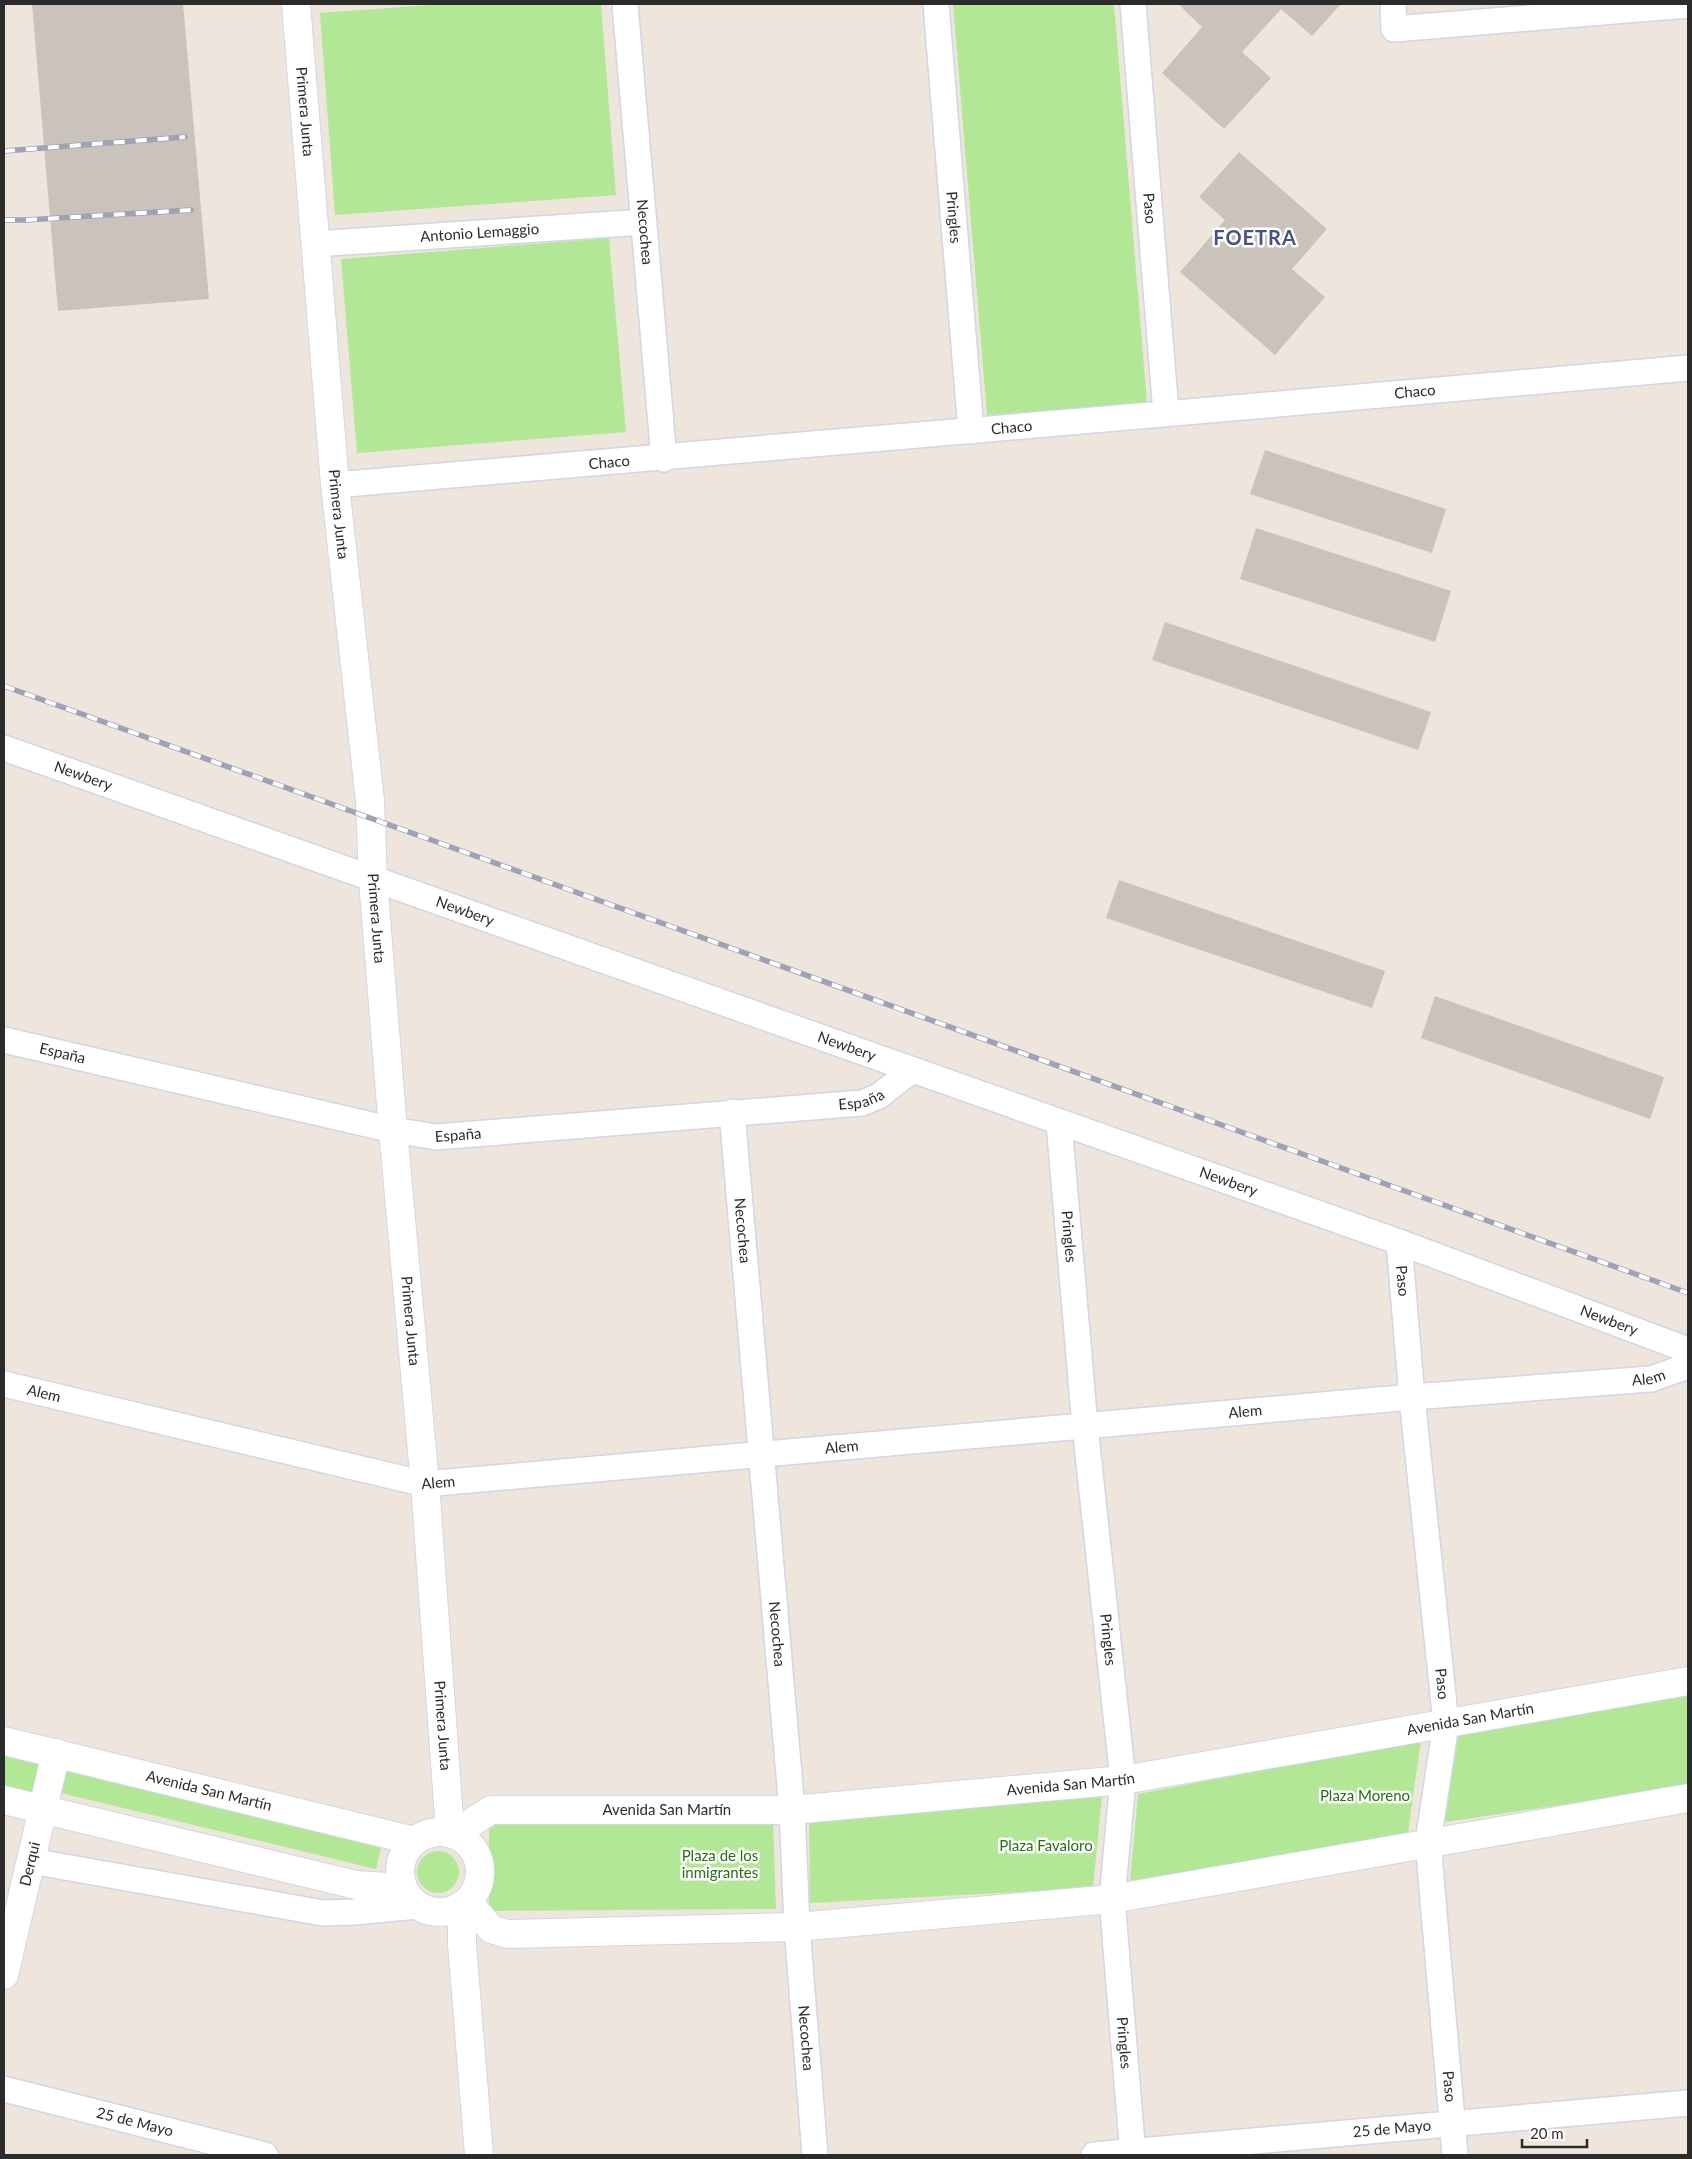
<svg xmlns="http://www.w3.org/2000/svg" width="1692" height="2159" viewBox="0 0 1692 2159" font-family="Lato,sans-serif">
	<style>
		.green { fill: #b2e895 }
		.building { fill: #c9c3bb }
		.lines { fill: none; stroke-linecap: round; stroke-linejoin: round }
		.minor-casing { stroke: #d1d5e5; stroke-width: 28 }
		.secondary-casing { stroke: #d1d5e5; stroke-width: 30 }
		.minor { stroke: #fff; stroke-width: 25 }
		.secondary { stroke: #fff; stroke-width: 28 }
		.rail-casing { stroke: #9ea2b6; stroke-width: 5.5 }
		.rail { stroke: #fff; stroke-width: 4; stroke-dasharray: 11; stroke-linecap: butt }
		.labels { text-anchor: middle; stroke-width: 5; stroke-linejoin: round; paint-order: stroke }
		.street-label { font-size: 15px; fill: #2b2b2b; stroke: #fff }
		.park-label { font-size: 15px; fill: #296d15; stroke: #fff }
		.district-label { font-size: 20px; font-weight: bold; letter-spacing: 1px; fill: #48527f; stroke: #fff }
	</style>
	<rect width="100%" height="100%" fill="#eee6dc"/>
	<!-- green -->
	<path class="green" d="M 443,4 L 601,4 L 616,195 L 335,215 L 320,13 Z
		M 953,4 L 1114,4 L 1147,403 L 987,415 Z
		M 609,238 L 626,432 L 357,453 L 341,259 Z
		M 1688,1694 L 1688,1786 L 1445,1822 L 1459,1730 Z
		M 1421,1740 L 1408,1833 L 1130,1881 L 1138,1794 Z
		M 4,1748 L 49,1758 L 40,1794 L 4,1785 Z
		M 67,1769 L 382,1844 L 376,1869 L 61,1793 Z
		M 1102,1797 L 1093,1888 L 810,1903 L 809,1820 Z
		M 773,1820 L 776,1909 L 489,1911 L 489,1823 Z
		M417 1872a21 21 0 1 1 42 0a21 21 0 1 1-42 0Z"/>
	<!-- building -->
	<path class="building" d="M 32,4 L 183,4 L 209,299 L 58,311 Z
		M 1178,4 L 1341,4 L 1312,36 L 1281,9 L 1242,52 L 1271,78 L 1224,129 L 1162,73 L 1202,27 Z
		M 1239,152 L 1327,229 L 1292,269 L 1325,297 L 1275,355 L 1180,272 L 1225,220 L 1199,197 Z
		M 1265,450 L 1446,509 L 1432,553 L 1250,494 Z
		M 1256,528 L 1451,591 L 1435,642 L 1240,579 Z
		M 1165,622 L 1431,712 L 1418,750 L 1152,660 Z
		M 1119,880 L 1385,971 L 1372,1008 L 1106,918 Z
		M 1435,996 L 1664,1077 L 1650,1119 L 1421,1038 Z"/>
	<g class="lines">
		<!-- minor casing -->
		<g class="minor-casing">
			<g id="minor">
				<path id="s1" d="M 625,4 L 664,459"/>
				<path id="s2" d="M 936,4 L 971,431"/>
				<path id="s3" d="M 1133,4 L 1166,413"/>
				<path d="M 1393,4 L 1394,29 L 1688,5"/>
				<path id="s4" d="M 315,244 L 644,222"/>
				<path id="s5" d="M 335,485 C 787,449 1237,407 1688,368"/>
				<path id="s6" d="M 4,748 L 1399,1242 L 1688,1350"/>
				<path id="s7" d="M 4,1040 L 393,1130 L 436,1137 L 862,1103 L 879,1096 L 912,1070"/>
				<path id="s8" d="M 732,1112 L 792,1810 L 797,1927 L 815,2155"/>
				<path id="s9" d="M 1059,1123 L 1085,1426 L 1123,1780 L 1112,1899 L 1133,2155"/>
				<path id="s10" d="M 1399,1242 L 1412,1397 L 1446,1724 L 1428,1842 L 1455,2155"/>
				<path id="s11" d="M 4,1384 L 425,1484 L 1412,1397 L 1651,1379 L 1688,1366"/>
				<path d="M 31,1861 L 323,1913 L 354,1912 L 418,1906"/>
				<path id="s12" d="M 4,2089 L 265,2155"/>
				<path id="s13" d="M 1094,2155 L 1688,2103"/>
			</g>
		</g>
		<!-- secondary casing -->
		<g class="secondary-casing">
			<g id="secondary">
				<path id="s14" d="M 296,4 L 335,485 L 370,801 L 373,880 L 393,1130 L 425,1484 L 450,1832"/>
				<path id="s15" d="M 4,1741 L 415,1841"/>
				<path d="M 4,1800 L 356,1885 L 403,1888"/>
				<circle cx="440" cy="1872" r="40"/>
				<path id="s16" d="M 454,1834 L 491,1810 L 792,1810 L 1123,1780 L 1688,1681"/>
				<path d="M 468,1902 L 491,1929 L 507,1934 L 797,1927 L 1112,1899 L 1688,1798"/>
				<path d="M 462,1905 L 462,1944 L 479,2155"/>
				<path id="s17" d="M 4,1975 L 56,1753"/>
			</g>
		</g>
		<!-- minor -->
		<use href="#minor" class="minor"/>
		<!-- secondary -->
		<use href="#secondary" class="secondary"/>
		<!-- rail casing -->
		<g class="rail-casing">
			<path id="rail" d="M 4,151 L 185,137
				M 4,220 L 26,220 L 191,210
				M 4,686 L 1688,1293"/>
		</g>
		<!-- rail -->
		<use href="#rail" class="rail"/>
	</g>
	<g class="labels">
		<!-- street labels -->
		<g class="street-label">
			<text dy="5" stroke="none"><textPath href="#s14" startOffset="108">Primera Junta</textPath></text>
			<text dy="5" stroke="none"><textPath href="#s3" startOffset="205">Paso</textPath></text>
			<text dy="5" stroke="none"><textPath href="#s2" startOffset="214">Pringles</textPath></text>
			<text dy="5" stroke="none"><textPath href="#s1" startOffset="229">Necochea</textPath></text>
			<text dy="5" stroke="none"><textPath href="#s4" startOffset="165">Antonio Lemaggio</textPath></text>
			<text dy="5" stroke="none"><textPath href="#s5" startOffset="1084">Chaco</textPath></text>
			<text dy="5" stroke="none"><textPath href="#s5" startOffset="679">Chaco</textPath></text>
			<text dy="5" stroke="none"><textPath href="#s5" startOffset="275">Chaco</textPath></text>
			<text dy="5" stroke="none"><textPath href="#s14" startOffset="512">Primera Junta</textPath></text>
			<text dy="5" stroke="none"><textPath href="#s6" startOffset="84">Newbery</textPath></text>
			<text dy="5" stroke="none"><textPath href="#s6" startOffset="489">Newbery</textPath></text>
			<text dy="5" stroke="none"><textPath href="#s14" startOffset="918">Primera Junta</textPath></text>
			<text dy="5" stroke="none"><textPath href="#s6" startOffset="894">Newbery</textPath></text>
			<text dy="5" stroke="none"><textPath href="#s7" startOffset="60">España</textPath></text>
			<text dy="5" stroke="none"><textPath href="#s7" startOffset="870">España</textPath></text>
			<text dy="5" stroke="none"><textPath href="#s7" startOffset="465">España</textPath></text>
			<text dy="5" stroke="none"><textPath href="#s6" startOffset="1299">Newbery</textPath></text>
			<text dy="5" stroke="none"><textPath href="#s8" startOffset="119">Necochea</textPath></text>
			<text dy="5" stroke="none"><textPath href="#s9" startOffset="114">Pringles</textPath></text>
			<text dy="5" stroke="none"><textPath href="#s10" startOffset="39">Paso</textPath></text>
			<text dy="5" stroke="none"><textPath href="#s6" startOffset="1704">Newbery</textPath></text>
			<text dy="5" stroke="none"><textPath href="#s14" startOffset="1322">Primera Junta</textPath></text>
			<text dy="5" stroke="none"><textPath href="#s11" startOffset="1661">Alem</textPath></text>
			<text dy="5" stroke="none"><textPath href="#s11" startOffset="41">Alem</textPath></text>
			<text dy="5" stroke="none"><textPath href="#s11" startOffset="1256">Alem</textPath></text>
			<text dy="5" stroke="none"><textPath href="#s11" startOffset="851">Alem</textPath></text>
			<text dy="5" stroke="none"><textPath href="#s11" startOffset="446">Alem</textPath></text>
			<text dy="5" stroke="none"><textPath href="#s8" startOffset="524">Necochea</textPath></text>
			<text dy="5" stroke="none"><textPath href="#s9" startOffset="519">Pringles</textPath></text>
			<text dy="5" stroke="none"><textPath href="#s10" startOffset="444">Paso</textPath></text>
			<text dy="5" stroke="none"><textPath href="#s16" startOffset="1030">Avenida San Martín</textPath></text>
			<text dy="5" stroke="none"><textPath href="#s14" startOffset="1728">Primera Junta</textPath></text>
			<text dy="5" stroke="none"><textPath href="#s16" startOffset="625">Avenida San Martín</textPath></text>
			<text dy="5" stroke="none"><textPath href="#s15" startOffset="211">Avenida San Martín</textPath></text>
			<text dy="5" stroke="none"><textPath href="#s16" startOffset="220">Avenida San Martín</textPath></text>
			<text dy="5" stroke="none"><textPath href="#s17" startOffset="114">Derqui</textPath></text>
			<text dy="5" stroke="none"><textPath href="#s8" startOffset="929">Necochea</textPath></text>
			<text dy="5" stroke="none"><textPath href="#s9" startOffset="924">Pringles</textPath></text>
			<text dy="5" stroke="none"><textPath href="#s10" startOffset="849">Paso</textPath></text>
			<text dy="5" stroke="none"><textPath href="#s12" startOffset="135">25 de Mayo</textPath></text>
			<text dy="5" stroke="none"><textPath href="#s13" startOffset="299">25 de Mayo</textPath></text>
		</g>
		<!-- park labels -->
		<g class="park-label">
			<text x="1365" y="1801">Plaza Moreno</text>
			<text x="1046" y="1851">Plaza Favaloro</text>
			<text x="720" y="1861">Plaza de los<tspan x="720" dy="17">inmigrantes</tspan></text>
		</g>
		<!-- district labels -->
		<g class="district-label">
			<text x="1255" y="245">FOETRA</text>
		</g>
	</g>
	<!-- border -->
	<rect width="1692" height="2159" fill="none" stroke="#2b2b2b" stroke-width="10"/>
	<!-- scale -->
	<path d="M1522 2139v8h65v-8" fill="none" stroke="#2b2b2b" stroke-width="2.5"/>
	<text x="1530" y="2139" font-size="15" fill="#2b2b2b" stroke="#ffffff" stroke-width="4" paint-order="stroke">20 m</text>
</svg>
